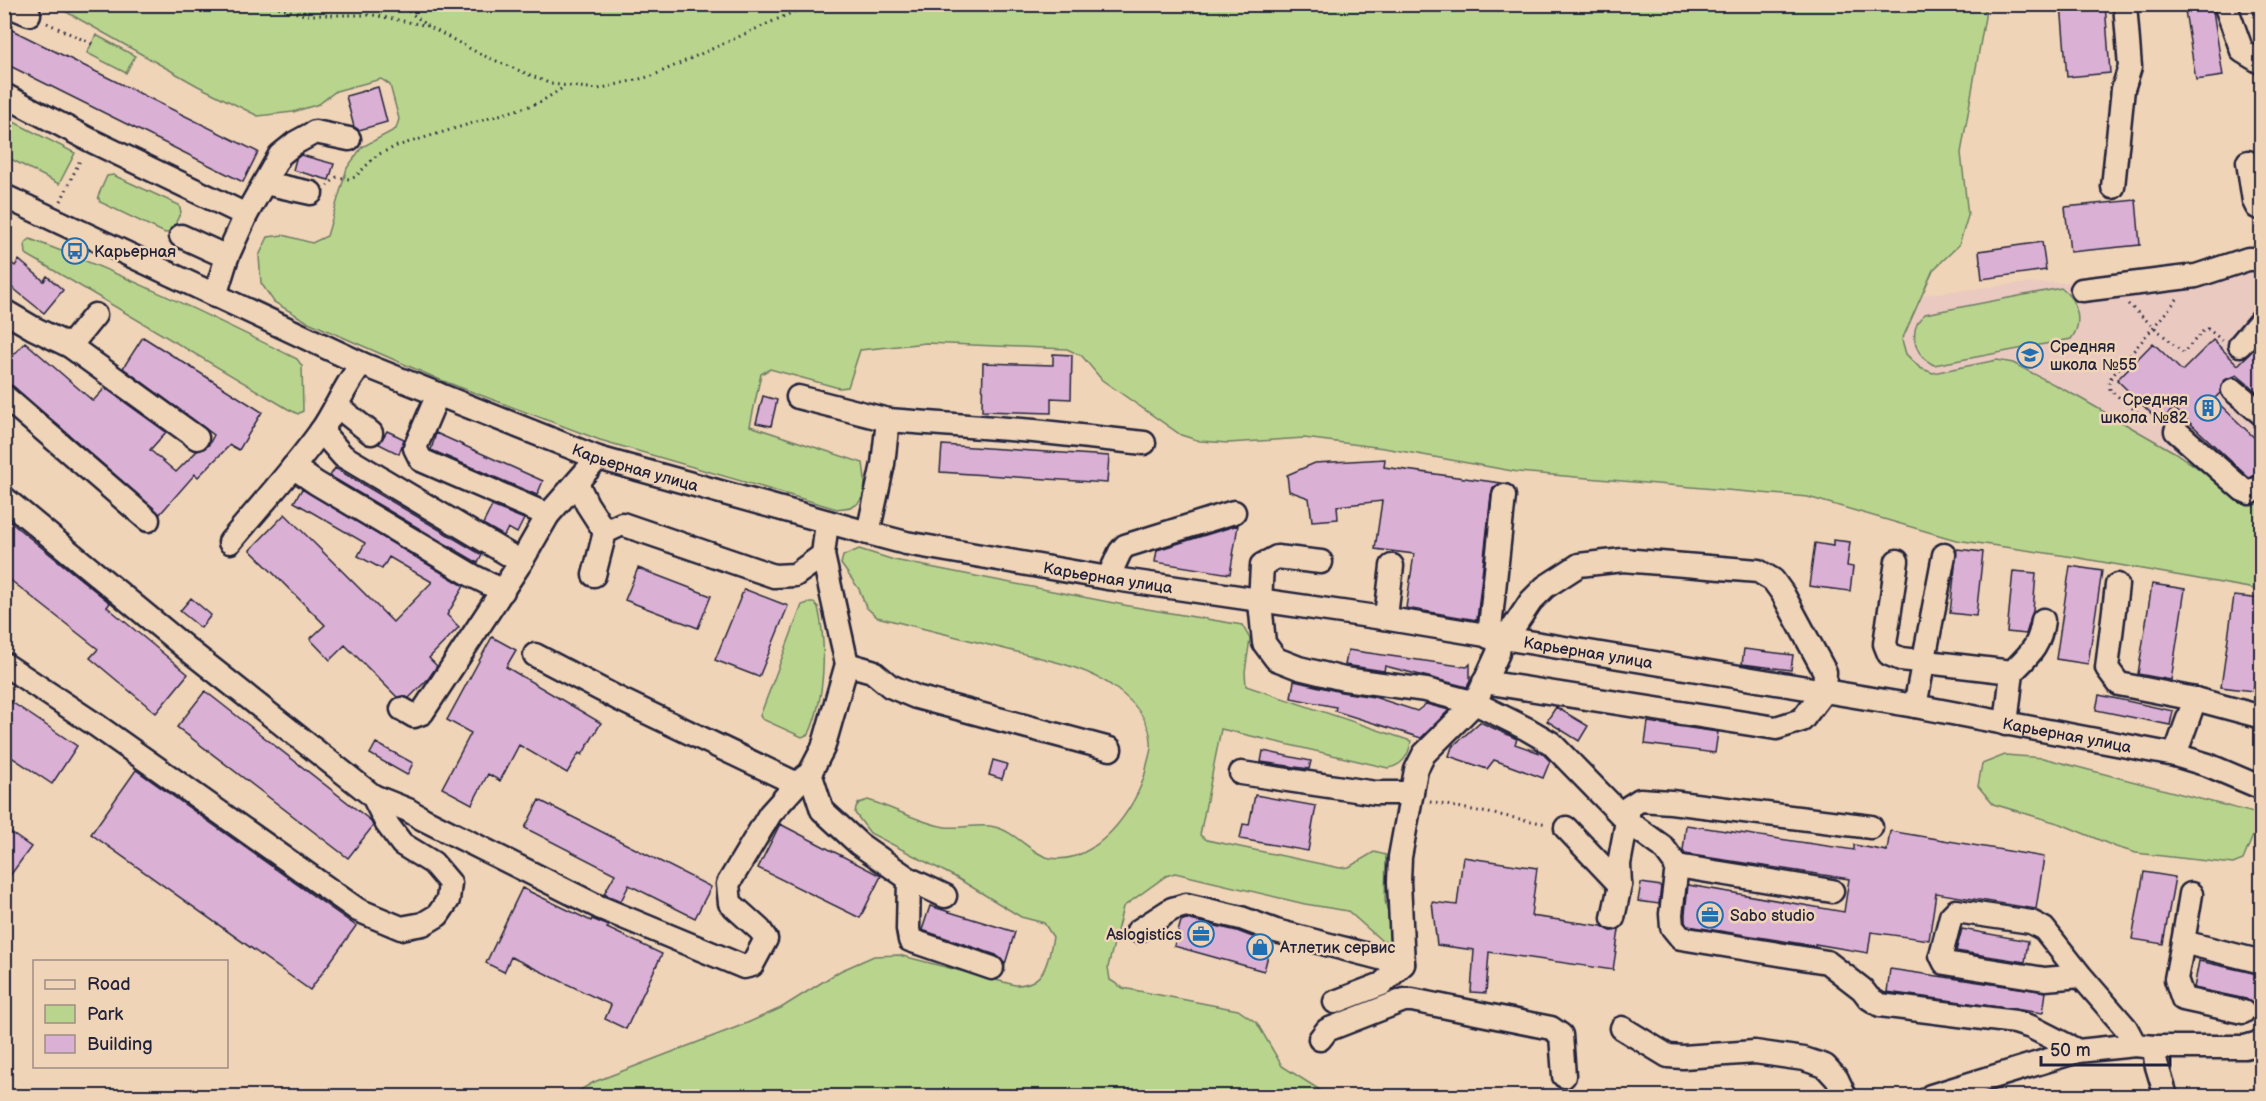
<svg xmlns="http://www.w3.org/2000/svg" width="2266" height="1101" viewBox="0 0 2266 1101" font-family="'Balsamiq Sans',sans-serif">
	<style>
		.built { fill: #eac9c0 }
		.green { fill: #b9d58d; stroke: #6e7c64; stroke-width: 1.5 }
		.building { fill: #dbb0d5; stroke: #22223b; stroke-width: 1.5 }
		.lines { fill: none; stroke-linecap: round; stroke-linejoin: round }
		.minor-casing { stroke: #22223b; stroke-width: 27 }
		.path { stroke: #22223b; stroke-width: 3; stroke-dasharray: 1.5 4.5; stroke-linecap: butt }
		.minor { stroke: #f0d4b7; stroke-width: 22 }
		.labels { text-anchor: middle; stroke-width: 5; stroke-linejoin: round; paint-order: stroke }
		.poi-label { font-size: 16px; fill: #22223b; stroke: #f0d4b7; text-anchor: start }
		.street-label { font-size: 16px; fill: #22223b; stroke: #f0d4b7 }
	</style>
	<rect width="100%" height="100%" fill="#f0d4b7"/>
	<filter id="ink" filterUnits="userSpaceOnUse"><feTurbulence type="fractalNoise" baseFrequency=".0167" numOctaves="2"/><feDisplacementMap in="SourceGraphic" scale="12" xChannelSelector="R" yChannelSelector="G"/><feConvolveMatrix kernelMatrix="1 2 1 2 8 2 1 2 1" color-interpolation-filters="sRGB"/></filter>
	<g filter="url(#ink)">
		<!-- built -->
		<path class="built" d="M 2261,261 L 2261,498 L 2244,514 L 1730,409 L 1867,301 L 2015,284 L 2070,282 Z"/>
		<!-- green -->
		<path class="green" d="M 54,5 L 1985,5 L 1985,17 L 1961,153 L 1968,216 L 1959,245 L 1933,270 L 1902,340 L 1906,354 L 1920,368 L 1933,373 L 1997,360 L 2013,363 L 2078,397 L 2174,452 L 2241,497 L 2261,502 L 2261,590 L 2074,557 L 1956,540 L 1808,497 L 1518,472 L 1384,448 L 1304,438 L 1228,443 L 1200,441 L 1181,435 L 1102,380 L 1082,356 L 1067,349 L 926,343 L 860,350 L 848,387 L 839,388 L 770,369 L 761,374 L 750,426 L 863,463 C 865,476 868,496 856,505 C 851,508 843,508 837,509 L 600,440 L 438,379 L 306,321 L 274,302 L 261,283 L 259,256 L 268,237 L 283,235 L 312,243 L 327,236 L 347,168 L 362,147 L 396,129 L 399,119 L 390,85 L 381,79 L 336,91 L 319,104 L 293,112 L 258,116 L 198,86 Z
			M 96,35 L 135,56 L 126,73 L 87,53 Z
			M 4,117 L 75,153 L 59,184 L 5,156 Z
			M 113,175 L 179,205 L 181,212 L 171,232 L 165,233 L 100,202 L 98,196 L 107,176 Z
			M 30,239 C 121,273 210,316 297,359 L 302,366 L 303,411 L 298,414 L 288,409 L 26,254 L 25,243 Z
			M 2061,288 C 2077,300 2084,322 2071,339 L 1934,365 C 1914,356 1907,329 1925,314 Z
			M 859,549 L 894,560 L 1129,606 L 1242,625 L 1250,639 L 1245,672 L 1246,686 L 1411,741 C 1409,755 1402,766 1388,768 L 1221,729 L 1200,835 L 1207,840 L 1340,868 L 1349,867 L 1374,852 L 1386,855 L 1385,901 L 1394,934 L 1393,942 L 1382,941 L 1348,911 L 1305,904 L 1175,873 L 1166,876 L 1123,907 L 1108,967 L 1110,980 L 1123,988 L 1238,1010 L 1257,1023 L 1282,1066 L 1323,1092 L 1338,1096 L 570,1096 L 594,1082 L 745,1024 L 781,1008 L 840,971 L 874,956 L 899,955 L 1015,985 C 1045,985 1048,963 1053,937 L 1044,923 L 1021,917 L 957,878 L 870,833 L 855,813 L 856,807 L 859,803 L 868,800 C 891,807 923,824 945,827 C 961,829 980,823 995,827 C 1014,831 1033,855 1050,858 C 1095,866 1137,808 1146,770 C 1147,763 1150,755 1151,748 C 1153,723 1134,702 1115,688 C 1086,666 1043,659 1009,650 C 965,639 921,628 877,617 L 866,607 L 859,589 L 841,564 L 843,556 Z
			M 808,603 L 814,603 L 818,607 C 827,645 825,699 809,734 L 802,737 L 762,719 L 760,716 L 802,605 Z
			M 2005,755 L 2043,758 L 2258,814 L 2259,821 L 2243,860 L 2233,864 L 2136,853 L 2116,847 L 2061,824 L 1993,804 L 1978,786 L 1982,764 Z"/>
		<!-- building -->
		<path class="building" d="M 2061,4 L 2105,4 L 2110,73 L 2067,77 Z
			M 2184,4 L 2212,4 L 2223,76 L 2196,80 Z
			M 4,26 L 258,152 L 243,182 L 4,63 Z
			M 378,87 L 387,122 L 359,130 L 354,127 L 346,96 Z
			M 301,155 L 334,164 L 329,180 L 293,170 L 296,159 Z
			M 2136,200 L 2140,245 L 2070,252 L 2065,207 Z
			M 2042,242 L 2046,270 L 1982,279 L 1979,251 Z
			M 4,257 L 15,266 L 19,260 L 44,281 L 47,276 L 63,290 L 44,313 L 4,281 Z
			M 143,337 L 262,412 L 239,450 L 230,445 L 198,477 L 195,474 L 160,514 L 13,386 L 4,383 L 4,366 L 25,342 L 93,401 L 105,388 L 166,432 L 150,450 L 176,472 L 197,451 L 208,446 L 214,435 L 123,368 Z
			M 2213,340 L 2238,365 L 2262,341 L 2262,396 L 2237,375 L 2223,381 L 2220,393 L 2214,399 L 2262,445 L 2262,473 L 2249,478 L 2174,408 L 2160,422 L 2117,380 L 2153,343 L 2182,371 Z
			M 1053,354 L 1072,355 L 1071,399 L 1051,398 L 1051,413 L 982,411 L 983,363 L 1053,365 Z
			M 763,396 L 777,400 L 771,426 L 756,423 Z
			M 387,431 L 404,439 L 399,454 L 379,444 Z
			M 436,433 L 543,481 L 537,495 L 431,450 Z
			M 942,445 L 1109,456 L 1107,483 L 940,472 Z
			M 1385,459 L 1384,467 L 1501,483 L 1493,488 L 1491,495 L 1477,620 L 1406,608 L 1414,554 L 1375,549 L 1382,501 L 1337,506 L 1338,519 L 1312,521 L 1309,498 L 1289,491 L 1287,475 L 1315,463 Z
			M 335,468 L 482,555 L 478,563 L 330,476 Z
			M 302,489 L 464,586 L 447,615 L 459,627 L 429,658 L 437,666 L 428,679 L 409,698 L 403,696 L 397,697 L 345,645 L 330,660 L 310,639 L 325,625 L 250,550 L 285,514 L 393,622 L 432,582 L 389,557 L 382,569 L 358,556 L 365,543 L 294,502 Z
			M 492,506 L 524,519 L 517,533 L 508,528 L 504,536 L 483,524 Z
			M 4,517 L 110,603 L 107,607 L 188,674 L 156,713 L 90,658 L 98,649 L 4,575 Z
			M 1238,525 L 1230,574 L 1155,562 L 1157,550 Z
			M 1833,540 L 1850,542 L 1847,566 L 1853,567 L 1850,591 L 1809,586 L 1815,543 L 1833,546 Z
			M 1957,549 L 1983,552 L 1976,616 L 1950,613 Z
			M 2070,566 L 2102,571 L 2088,664 L 2056,659 Z
			M 638,568 L 711,596 L 698,628 L 625,600 Z
			M 2013,571 L 2036,573 L 2033,611 L 2026,634 L 2007,632 Z
			M 2152,584 L 2185,589 L 2171,680 L 2138,674 Z
			M 744,589 L 788,606 L 759,677 L 715,660 Z
			M 2234,596 L 2262,599 L 2262,630 L 2253,691 L 2221,687 Z
			M 191,598 L 211,615 L 201,628 L 180,611 Z
			M 492,637 L 516,650 L 506,667 L 601,723 L 582,755 L 579,753 L 567,773 L 519,745 L 500,781 L 488,774 L 472,804 L 442,788 L 471,733 L 447,720 Z
			M 1744,649 L 1793,655 L 1791,670 L 1742,664 Z
			M 1348,650 L 1467,667 L 1470,664 L 1470,681 L 1467,687 L 1385,666 L 1384,671 L 1345,665 Z
			M 1294,681 L 1341,692 L 1374,697 L 1417,711 L 1426,704 L 1449,710 L 1421,738 L 1335,711 L 1336,707 L 1291,698 Z
			M 205,691 L 370,820 L 373,826 L 348,858 L 177,727 Z
			M 2099,695 L 2173,711 L 2170,725 L 2096,710 Z
			M 4,697 L 77,746 L 52,784 L 4,752 Z
			M 1556,707 L 1588,726 L 1579,741 L 1547,721 Z
			M 1480,722 L 1517,739 L 1515,744 L 1543,754 L 1550,761 L 1543,778 L 1494,760 L 1487,769 L 1449,756 L 1452,747 Z
			M 1648,722 L 1718,732 L 1715,753 L 1645,744 Z
			M 376,743 L 413,763 L 407,775 L 370,754 Z
			M 1263,751 L 1311,761 L 1309,769 L 1261,762 Z
			M 993,760 L 1007,764 L 1002,779 L 989,775 Z
			M 136,770 L 356,926 L 310,990 L 91,834 Z
			M 1255,795 L 1316,806 L 1308,851 L 1240,839 L 1243,824 L 1249,825 Z
			M 539,800 L 711,887 L 695,918 L 629,885 L 621,901 L 604,894 L 615,874 L 525,828 Z
			M 780,824 L 881,876 L 860,918 L 758,868 Z
			M 1686,825 L 1854,850 L 1854,845 L 1887,851 L 1890,831 L 2044,857 L 2036,909 L 1936,893 L 1929,940 L 1871,932 L 1868,953 L 1815,944 L 1815,946 L 1688,926 L 1685,922 L 1685,914 L 1688,885 L 1844,912 L 1849,879 L 1685,854 L 1683,851 Z
			M 4,828 L 31,847 L 4,884 Z
			M 1463,857 L 1537,868 L 1531,916 L 1602,926 L 1611,931 L 1619,930 L 1613,970 L 1489,952 L 1486,993 L 1471,992 L 1474,950 L 1437,945 L 1432,902 L 1457,905 Z
			M 2144,872 L 2175,877 L 2163,944 L 2132,939 Z
			M 1641,883 L 1661,886 L 1659,904 L 1638,901 Z
			M 522,888 L 591,921 L 592,919 L 609,926 L 607,928 L 662,954 L 626,1029 L 605,1019 L 611,1005 L 511,957 L 504,972 L 486,963 Z
			M 930,906 L 1015,932 L 1005,964 L 996,955 L 922,930 Z
			M 1186,919 L 1237,931 L 1271,944 L 1264,971 L 1174,946 L 1181,921 Z
			M 1962,929 L 2028,941 L 2025,962 L 1956,951 Z
			M 2199,961 L 2262,975 L 2262,1006 L 2254,1005 L 2246,999 L 2194,988 Z
			M 1890,969 L 2046,992 L 2043,1013 L 1887,992 Z"/>
		<g class="lines">
			<!-- minor casing -->
			<g class="minor-casing">
				<g id="minor">
					<path d="M 5,4 L 29,14"/>
					<path d="M 2225,4 L 2242,51 L 2262,63"/>
					<path d="M 4,95 L 90,140 L 246,215 L 227,257 L 215,296"/>
					<path d="M 2248,162 L 2254,201 L 2257,207 L 2262,209"/>
					<path d="M 265,183 L 311,193"/>
					<path d="M 2113,187 L 2123,89 L 2130,67 L 2125,4"/>
					<path id="s1" d="M 4,196 L 362,364 L 598,458 L 868,533 L 906,543 L 1108,578 L 1383,618 L 1915,706 L 2175,755 L 2208,765 L 2262,788"/>
					<path d="M 246,215 L 280,155 L 295,143 L 315,132 L 349,139"/>
					<path d="M 181,236 L 227,257"/>
					<path d="M 2082,290 L 2196,276 L 2248,259 L 2262,259"/>
					<path d="M 4,311 L 33,328 L 70,346 L 197,438"/>
					<path d="M 2240,345 L 2262,319"/>
					<path d="M 70,346 L 95,315"/>
					<path d="M 2233,390 L 2262,414"/>
					<path d="M 438,394 L 415,448 L 421,460 L 548,515"/>
					<path d="M 4,396 L 148,520"/>
					<path d="M 798,397 L 888,420 L 883,464 L 868,533"/>
					<path d="M 337,406 L 371,433"/>
					<path d="M 888,420 L 1034,431 L 1144,443"/>
					<path d="M 321,431 L 343,456 L 521,562"/>
					<path d="M 2176,431 L 2243,490 L 2250,493 L 2262,486"/>
					<path d="M 293,467 L 316,483 L 473,576 L 503,591"/>
					<path d="M 577,483 L 587,504 L 605,532"/>
					<path d="M 4,498 L 187,649 L 373,796 L 408,810 L 423,819 L 599,907 L 744,967 L 752,965 L 766,939 L 760,930 L 730,903 L 728,884 L 770,814 L 797,784"/>
					<path d="M 827,522 L 823,555 L 847,664 L 823,748 L 810,773 L 822,810 L 859,844 L 909,879 L 945,896"/>
					<path d="M 230,542 C 260,506 293,470 321,431 C 336,410 345,384 362,364"/>
					<path d="M 1897,561 L 1885,644 L 1889,654 L 1901,659 L 2012,672"/>
					<path d="M 1321,562 L 1277,557 L 1262,565 L 1260,602 L 1264,643 L 1276,659 L 1299,668 L 1344,679 L 1426,690 L 1475,703 L 1527,729 L 1551,743 L 1627,821 L 1619,864 L 1620,885 L 1613,918"/>
					<path d="M 594,575 L 605,532 L 622,524 L 774,576 L 795,575 L 823,555"/>
					<path d="M 1108,578 L 1120,552 L 1125,546 L 1234,512"/>
					<path d="M 2117,585 L 2107,668 L 2119,684 L 2195,699 L 2175,755"/>
					<path d="M 1383,618 L 1387,608 L 1392,566"/>
					<path d="M 1489,637 L 1504,496"/>
					<path d="M 535,655 L 619,699 L 797,784 L 806,776"/>
					<path d="M 4,664 L 96,725 L 358,910 L 401,928 L 423,924 L 438,915 L 448,900 L 450,883 L 433,863 L 402,844 L 387,824 L 373,796"/>
					<path d="M 847,664 L 872,671 L 890,686 L 916,697 L 1110,749"/>
					<path d="M 2195,699 L 2262,717"/>
					<path d="M 1915,706 L 1944,555"/>
					<path d="M 402,709 L 414,716 L 422,713 L 521,562 L 548,515 L 598,458"/>
					<path d="M 2006,724 L 2012,672 C 2030,654 2040,646 2043,620"/>
					<path d="M 1241,773 L 1376,793 L 1412,793"/>
					<path d="M 1566,828 L 1620,885"/>
					<path d="M 1677,866 L 1671,914 L 1672,927 L 1681,938 L 1827,962 L 1862,989 L 1869,998 L 1880,1005 L 2015,1022 L 2031,1027 L 2078,1051"/>
					<path d="M 909,879 L 908,929 L 910,940 L 992,968"/>
					<path d="M 1832,891 L 1677,866 L 1663,847 L 1627,821 L 1629,807 L 1640,800 L 1671,802 L 1871,827"/>
					<path d="M 2191,894 L 2183,942 L 2262,962"/>
					<path d="M 1138,931 L 1172,909 L 1186,905 L 1241,918 L 1276,931 L 1403,964"/>
					<path d="M 2183,942 L 2176,979 L 2183,999 L 2243,1012"/>
					<path d="M 2081,976 L 2045,979 L 1945,963 L 1941,955 L 1951,916 L 1956,911 L 2031,922 L 2044,929 L 2081,976 L 2126,1028 L 2135,1045"/>
					<path d="M 1335,1002 L 1382,984 L 1403,964 L 1399,882 L 1400,857 L 1416,770 L 1424,754 L 1475,703 L 1498,653 L 1500,638 L 1513,628 L 1531,601 L 1545,587 L 1579,565 L 1623,560 L 1758,571 L 1773,580 L 1783,594 L 1825,672 L 1824,691 L 1802,720 L 1776,728 L 1484,682"/>
					<path d="M 1622,1028 L 1668,1056 L 1683,1057 L 1755,1052 L 1804,1059 L 1825,1066 L 1837,1079 L 1845,1096"/>
					<path d="M 1320,1039 L 1327,1030 L 1404,1000 L 1412,1000 L 1551,1028 L 1561,1035 L 1564,1076"/>
					<path d="M 2154,1047 L 2156,1063 L 2166,1096"/>
					<path d="M 1931,1096 L 2078,1051 L 2135,1045 L 2154,1047 L 2245,1047 L 2262,1042"/>
				</g>
			</g>
			<!-- path -->
			<path class="path" d="M 267,4 L 304,15 L 373,15 L 428,26 L 480,54 L 551,84 L 598,89 L 652,76 L 811,4
				M 399,4 L 427,25
				M 47,23 L 92,44
				M 327,186 L 337,177 L 349,179 L 355,177 L 377,155 L 397,146 L 539,103 L 564,87
				M 61,201 L 81,158
				M 2128,304 L 2183,353 L 2204,330 L 2208,329 L 2223,341
				M 2147,420 L 2110,390 L 2109,380 L 2178,298
				M 1430,802 L 1547,824"/>
			<!-- minor -->
			<use href="#minor" class="minor"/>
		</g>
	</g>
	<!-- icons -->
	<defs>
		<g id="bus-ring" transform="scale(1.35)"><circle r="9.5" fill="#f0d4b7" stroke="#1f6fb2" stroke-width="1.5"/><path d="M-5-6H5V4H4V6H2V4H-2V6H-4V4H-5ZM-3.5-4V0h7V-4ZM-3.5 1.2v1.5H-2V1.2ZM2 1.2v1.5H3.5V1.2Z" fill="#1f6fb2"/></g>
		<g id="school-ring" transform="scale(1.35)"><circle r="9.5" fill="#f0d4b7" stroke="#1f6fb2" stroke-width="1.5"/><path d="M0-5L7-2L0 1L-7-2ZM-4 1L0 2.5L4 1V4Q0 6-4 4Z" fill="#1f6fb2"/></g>
		<g id="building-ring" transform="scale(1.35)"><circle r="9.5" fill="#f0d4b7" stroke="#1f6fb2" stroke-width="1.5"/><path d="M-4-6H4V6H1V3H-1V6H-4ZM-2.5-4.3h1.7v1.8h-1.7ZM.8-4.3h1.7v1.8H.8ZM-2.5-1h1.7V.8h-1.7ZM.8-1h1.7V.8H.8Z" fill="#1f6fb2"/></g>
		<g id="office-ring" transform="scale(1.35)"><circle r="9.5" fill="#f0d4b7" stroke="#1f6fb2" stroke-width="1.5"/><path d="M-6-3h4V-5.5h4V-3h4V5H-6ZM-1-4.5V-3h2v-1.5ZM-6 0V1H6V0Z" fill="#1f6fb2"/></g>
		<g id="shop-ring" transform="scale(1.35)"><circle r="9.5" fill="#f0d4b7" stroke="#1f6fb2" stroke-width="1.5"/><path d="M-5-2.5h2.3a2.7 3.5 0 0 1 5.4 0H5L5.5 6h-11ZM-1.5-2.5h3a1.5 2.3 0 0 0-3 0Z" fill="#1f6fb2"/></g>
	</defs>
	<g fill-rule="evenodd">
		<use href="#bus-ring" x="75" y="251"/>
		<use href="#school-ring" x="2030" y="355"/>
		<use href="#building-ring" x="2208" y="408"/>
		<use href="#office-ring" x="1710" y="915"/>
		<use href="#office-ring" x="1201" y="934"/>
		<use href="#shop-ring" x="1260" y="947"/>
	</g>
	<g class="labels">
		<!-- poi labels -->
		<g class="poi-label">
			<text x="94" y="257">Карьерная</text>
			<text x="2050" y="352">Средняя<tspan x="2050" dy="18">школа №55</tspan></text>
			<text x="2188" y="405" text-anchor="end">Средняя<tspan x="2188" dy="18">школа №82</tspan></text>
			<text x="1730" y="921">Sabo studio</text>
			<text x="1182" y="940" text-anchor="end">Aslogistics</text>
			<text x="1280" y="953">Атлетик сервис</text>
		</g>
		<!-- street labels -->
		<g class="street-label">
			<text dy="6" stroke="none"><textPath href="#s1" startOffset="688">Карьерная улица</textPath></text>
			<text dy="6" stroke="none"><textPath href="#s1" startOffset="1174">Карьерная улица</textPath></text>
			<text dy="6" stroke="none"><textPath href="#s1" startOffset="1660">Карьерная улица</textPath></text>
			<text dy="6" stroke="none"><textPath href="#s1" startOffset="2146">Карьерная улица</textPath></text>
		</g>
	</g>
	<!-- margin -->
	<rect width="2266" height="1101" fill="none" stroke="#f0d4b7" stroke-width="24"/>
	<rect x="12" y="12" width="2242" height="1077" fill="none" stroke="#22223b" stroke-width="2" filter="url(#ink)"/>
	<!-- legend -->
	<rect x="33" y="960" width="195" height="108" fill="#f0d4b7" stroke="#9e8d85" stroke-width="1.5"/>
	<rect x="45" y="980" width="30" height="9" fill="#f0d4b7" stroke="#9e8d85" stroke-width="1.5"/>
	<text x="87" y="990" font-size="18" fill="#22223b">Road</text>
	<rect x="45" y="1005" width="30" height="18" fill="#b9d58d" stroke="#9e8d85" stroke-width="1.5"/>
	<text x="87" y="1020" font-size="18" fill="#22223b">Park</text>
	<rect x="45" y="1035" width="30" height="18" fill="#dbb0d5" stroke="#9e8d85" stroke-width="1.5"/>
	<text x="87" y="1050" font-size="18" fill="#22223b">Building</text>
	<!-- scale -->
	<path d="M2041 1056v9h129v-9" fill="none" stroke="#22223b" stroke-width="3"/>
	<text x="2050" y="1056" font-size="18" fill="#22223b" stroke="#f0d4b7" stroke-width="4.5" paint-order="stroke">50 m</text>
</svg>
